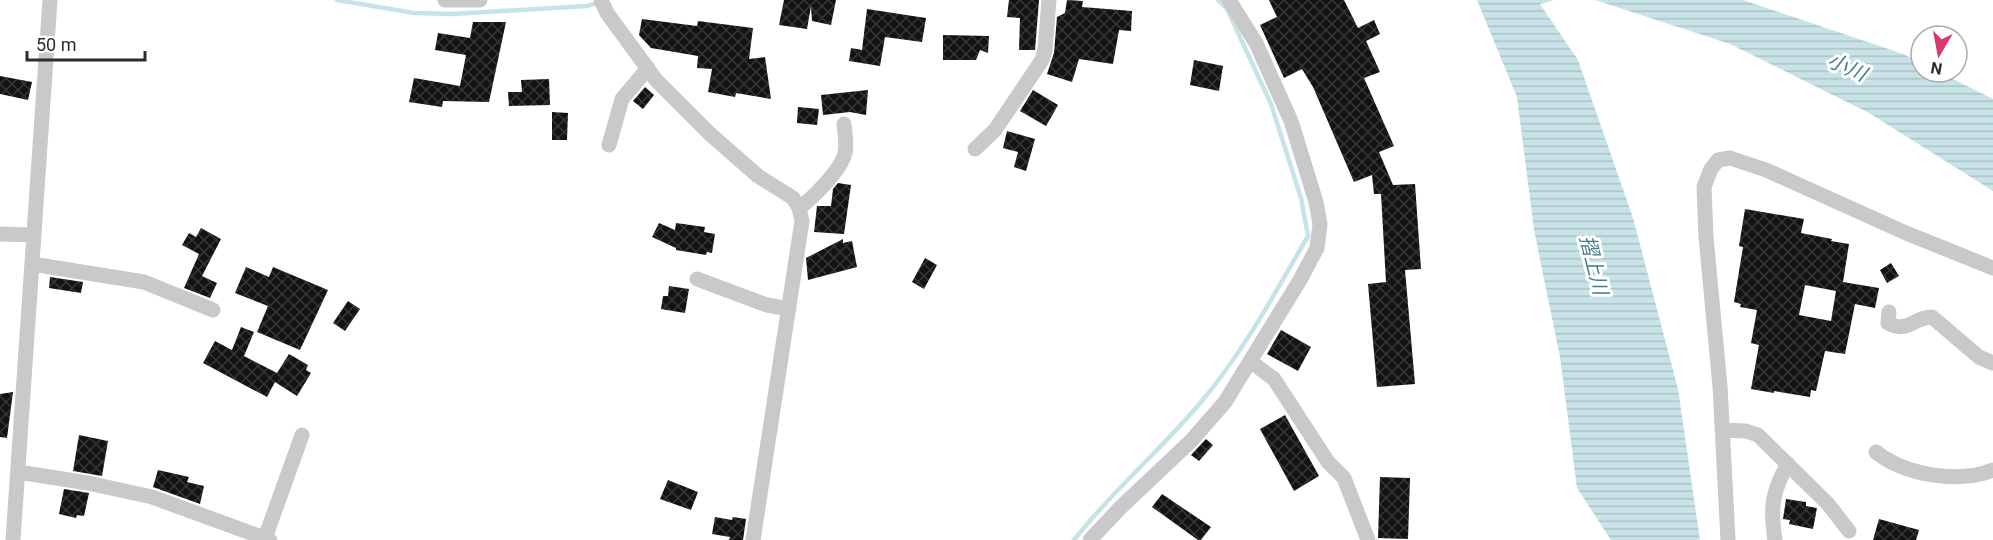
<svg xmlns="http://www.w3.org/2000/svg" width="1993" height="540" viewBox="0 0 1993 540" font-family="Roboto,'Noto Sans JP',sans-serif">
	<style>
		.water { fill: url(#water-rules) }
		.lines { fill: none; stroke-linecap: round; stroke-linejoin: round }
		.stream { stroke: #c7e3e8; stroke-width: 4.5 }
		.building { fill: url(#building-cross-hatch); fill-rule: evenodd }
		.minor { stroke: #c9c9c9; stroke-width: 15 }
		.labels { text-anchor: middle; stroke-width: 6; stroke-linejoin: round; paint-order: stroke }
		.water-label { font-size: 20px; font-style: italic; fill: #407e89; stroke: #fff }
	</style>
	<defs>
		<pattern id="water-rules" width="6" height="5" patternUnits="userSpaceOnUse" patternTransform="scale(1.5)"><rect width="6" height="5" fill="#c7e3e8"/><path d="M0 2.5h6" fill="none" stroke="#abc3c7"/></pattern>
		<pattern id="building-cross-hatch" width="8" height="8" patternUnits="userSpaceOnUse" patternTransform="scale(1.5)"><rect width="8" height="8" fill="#131313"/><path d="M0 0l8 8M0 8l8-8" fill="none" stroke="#363636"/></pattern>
	</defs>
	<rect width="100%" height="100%" fill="#fff"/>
	<!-- water -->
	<path class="water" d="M 1477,0 L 1554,0 L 1540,4 L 1578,60 L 1633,218 L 1678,389 L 1700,540 L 1611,540 L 1577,488 L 1560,357 L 1534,230 L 1517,97 Z
		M 1595,0 L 1743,0 L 1903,54 L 1921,63 L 1921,72 L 1939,72 L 1993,99 L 1993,191 L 1869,113 L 1730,44 Z"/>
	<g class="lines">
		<!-- stream -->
		<path class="stream" d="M 337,0 L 414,13 L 453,14 L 587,6 L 601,2
			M 1074,540 C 1113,490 1161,450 1201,402 C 1244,351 1275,293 1308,236 L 1301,198 L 1271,104 L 1227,9 L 1218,0"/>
	</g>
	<!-- building -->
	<path class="building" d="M 784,0 L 836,0 L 831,25 L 812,21 L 811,6 L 807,29 L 779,25 Z
		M 1009,0 L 1039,0 L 1035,50 L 1019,50 L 1020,18 L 1007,17 Z
		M 1067,0 L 1083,1 L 1082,7 L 1132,11 L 1131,31 L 1119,30 L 1113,64 L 1079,59 L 1072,82 L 1047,74 L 1054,53 L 1057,17 L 1065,13 Z
		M 1269,0 L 1344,0 L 1358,28 L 1374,20 L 1380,34 L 1366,41 L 1380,72 L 1364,78 L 1394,146 L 1379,152 L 1393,185 L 1415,184 L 1421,269 L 1405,270 L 1415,384 L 1377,387 L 1368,284 L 1386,282 L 1381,194 L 1374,194 L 1372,175 L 1354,182 L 1313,87 L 1302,69 L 1284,78 L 1260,25 L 1277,17 Z
		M 867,9 L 926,18 L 922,42 L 885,37 L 880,66 L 849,61 L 851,48 L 862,50 Z
		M 642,19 L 697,26 L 698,21 L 753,28 L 749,59 L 765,57 L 771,99 L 736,93 L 735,97 L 708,92 L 712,69 L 697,68 L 698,56 L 651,48 L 639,35 Z
		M 473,22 L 506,22 L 489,102 L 443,101 L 442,107 L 409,102 L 414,78 L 460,86 L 466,55 L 435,50 L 438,33 L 470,38 Z
		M 943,35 L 989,36 L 988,53 L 980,50 L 976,60 L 943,60 Z
		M 1194,60 L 1223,66 L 1219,91 L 1190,85 Z
		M 0,76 L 32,82 L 28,100 L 0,94 Z
		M 549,79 L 550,105 L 509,106 L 508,92 L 522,92 L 521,80 Z
		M 645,87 L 654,95 L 643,109 L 633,101 Z
		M 868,90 L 866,115 L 850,112 L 823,115 L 821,95 Z
		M 1033,90 L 1058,105 L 1046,126 L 1020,111 Z
		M 798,107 L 819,109 L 817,125 L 797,123 Z
		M 552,112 L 568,113 L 567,140 L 552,140 Z
		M 1007,131 L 1035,139 L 1026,171 L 1014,167 L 1018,152 L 1003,148 Z
		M 838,183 L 851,185 L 844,234 L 814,232 L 817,206 L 831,206 L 833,189 Z
		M 1745,209 L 1804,219 L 1801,233 L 1832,239 L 1831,241 L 1849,244 L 1843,282 L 1879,288 L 1875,308 L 1855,304 L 1845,354 L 1825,351 L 1816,391 L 1811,390 L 1810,397 L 1774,391 L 1774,393 L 1751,389 L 1759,345 L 1751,343 L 1757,310 L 1740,307 L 1741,304 L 1734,302 L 1743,247 L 1739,246 ZM 1805,285 L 1836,291 L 1831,321 L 1799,315 Z
		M 659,223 L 675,230 L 676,223 L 705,227 L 704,232 L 715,234 L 712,253 L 707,252 L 706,255 L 676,250 L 676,248 L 652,237 Z
		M 201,228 L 221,239 L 202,276 L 217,283 L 210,298 L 184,288 L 199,254 L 182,245 L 189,233 L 196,237 Z
		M 843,239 L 843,243 L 852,241 L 857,267 L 808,280 L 806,258 Z
		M 925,258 L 937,265 L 924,289 L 912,282 Z
		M 1891,263 L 1899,276 L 1887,283 L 1880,270 Z
		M 246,267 L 269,277 L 273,267 L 328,290 L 300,350 L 257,332 L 268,306 L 235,293 Z
		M 50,277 L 83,282 L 81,293 L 49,288 Z
		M 669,286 L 689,289 L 685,313 L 661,309 L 663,296 L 668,296 Z
		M 348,301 L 360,309 L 345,331 L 333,323 Z
		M 241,327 L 254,332 L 244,356 L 277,373 L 289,354 L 308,365 L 306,370 L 311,373 L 297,396 L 275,382 L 267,397 L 203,363 L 215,341 L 232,350 Z
		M 1281,330 L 1311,347 L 1298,371 L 1267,354 Z
		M 13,392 L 7,438 L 0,437 L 0,394 Z
		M 1285,415 L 1319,476 L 1294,491 L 1260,429 Z
		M 79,435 L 108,441 L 102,476 L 73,471 Z
		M 1206,439 L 1213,445 L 1199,461 L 1191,455 Z
		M 158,470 L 189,477 L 187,482 L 204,486 L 200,504 L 153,487 Z
		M 1380,477 L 1410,478 L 1408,539 L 1378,538 Z
		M 668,480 L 698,492 L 691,510 L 660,499 Z
		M 64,489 L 89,493 L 84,516 L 77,515 L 76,518 L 59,514 Z
		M 1162,494 L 1211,527 L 1201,540 L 1198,540 L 1152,507 Z
		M 1786,499 L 1806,502 L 1806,506 L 1817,508 L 1813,529 L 1789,524 L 1790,520 L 1783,519 Z
		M 715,517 L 732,520 L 733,517 L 746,519 L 743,540 L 729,540 L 730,537 L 712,534 Z
		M 1879,519 L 1919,530 L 1916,540 L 1873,540 Z"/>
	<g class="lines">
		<!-- minor -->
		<path class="minor" d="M 445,0 L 480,0
			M 601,0 L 607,13 L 656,80 L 710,134 L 758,176 L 793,198 L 799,208 L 802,221 L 753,540
			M 609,145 L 622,99 L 648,68
			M 975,149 L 995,130 L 1042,60 L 1045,50 L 1049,0
			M 799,208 C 813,198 841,170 845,153 C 847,144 845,134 844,124
			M 0,234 L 34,235
			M 32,264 L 144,282 L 213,310
			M 697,279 L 767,305 L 789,309
			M 1889,312 L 1888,323 C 1908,334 1913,317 1932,317 L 1979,357 L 1993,363
			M 1250,361 L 1274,379 L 1328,462 L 1344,478 L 1368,540
			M 1723,430 L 1746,431 L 1758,435 L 1828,504 L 1849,531
			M 1876,452 C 1905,475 1958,484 1993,470
			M 18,472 L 88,483 L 152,497 L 270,540
			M 265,538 L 302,435
			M 13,540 L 50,0
			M 1090,540 L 1120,508 L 1191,441 L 1225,402 L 1300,280 L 1317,248 L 1320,224 L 1316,202 L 1291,121 L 1256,43 L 1229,0
			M 1728,540 L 1720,386 L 1706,237 L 1704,187 L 1711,169 L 1718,160 L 1730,158 L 1766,170 L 1906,233 L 1993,268
			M 1775,540 C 1770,509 1772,491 1788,464"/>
	</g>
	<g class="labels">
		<!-- water labels -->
		<g class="water-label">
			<text transform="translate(1847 67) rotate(24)" y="7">小川</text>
			<text transform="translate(1594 265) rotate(76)" y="7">摺上川</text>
		</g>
	</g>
	<!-- north arrow -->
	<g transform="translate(1939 54) rotate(190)"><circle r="28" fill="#ffffff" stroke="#ababab" stroke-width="1.5"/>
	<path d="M0-4.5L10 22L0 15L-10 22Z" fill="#da376a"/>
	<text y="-9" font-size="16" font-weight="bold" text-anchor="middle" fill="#2c2c2c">N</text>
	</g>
	<!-- scale -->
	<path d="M27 51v9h118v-9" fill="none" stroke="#2c2c2c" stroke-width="3"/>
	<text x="36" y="51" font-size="18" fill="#2c2c2c" stroke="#ffffff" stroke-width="4.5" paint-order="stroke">50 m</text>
</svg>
